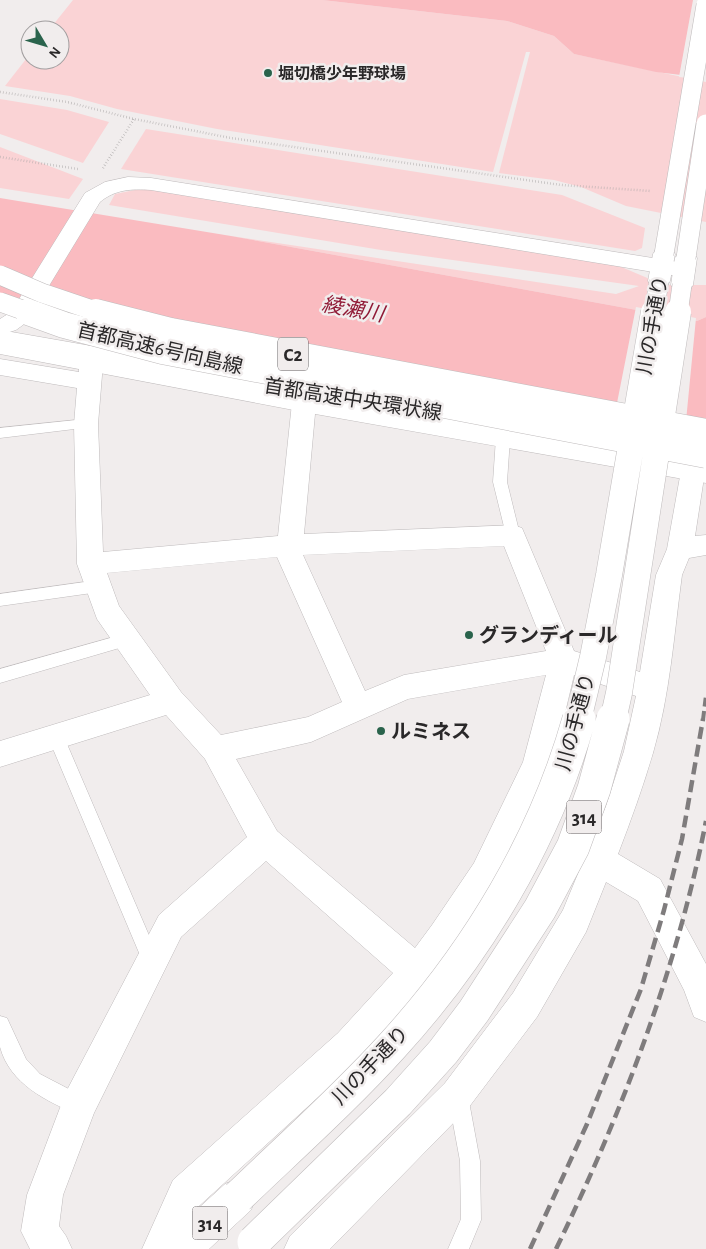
<svg xmlns="http://www.w3.org/2000/svg" width="706" height="1249" viewBox="0 0 706 1249" font-family="'Alegreya Sans','Noto Sans JP',sans-serif">
	<style>
		.green { fill: #fad3d5 }
		.water { fill: #fabbc0 }
		.pier { fill: #f1eded }
		.lines { fill: none; stroke-linecap: round; stroke-linejoin: round }
		.lane-casing { stroke: #bfbbbc; stroke-width: 1 }
		.street-casing { stroke: #bfbbbc; stroke-width: 1 }
		.secondary-casing { stroke: #bfbbbc; stroke-width: 1 }
		.primary-casing { stroke: #bfbbbc; stroke-width: 1 }
		.highway-casing { stroke: #bfbbbc; stroke-width: 1 }
		.path { stroke: #a9a6a6; stroke-width: 2.5; stroke-dasharray: 0.5 2.5; stroke-linecap: butt }
		.lane { fill: #fff; fill-rule: evenodd }
		.street { fill: #fff; fill-rule: evenodd }
		.secondary { fill: #fff; fill-rule: evenodd }
		.primary { fill: #fff; fill-rule: evenodd }
		.highway { fill: #fff; fill-rule: evenodd }
		.rail-far1 { stroke: #7f7c7d; stroke-width: 4; stroke-dasharray: 9 4.5; stroke-linecap: butt }
		.rail { stroke: #7f7c7d; stroke-width: 4.5; stroke-dasharray: 12 6; stroke-linecap: butt }
		.primary-bridge-far2-casing { stroke: #bfbbbc; stroke-width: 20; stroke-linecap: butt }
		.primary-bridge-far1-casing { stroke: #bfbbbc; stroke-width: 27; stroke-linecap: butt }
		.primary-bridge-casing { stroke: #bfbbbc; stroke-width: 34; stroke-linecap: butt }
		.highway-bridge-far1-casing { stroke: #bfbbbc; stroke-width: 20; stroke-linecap: butt }
		.highway-bridge-casing { stroke: #bfbbbc; stroke-width: 27; stroke-linecap: butt }
		.primary-bridge-far2 { stroke: #fff; stroke-width: 19 }
		.primary-bridge-far1 { stroke: #fff; stroke-width: 26 }
		.primary-bridge { stroke: #fff; stroke-width: 33 }
		.highway-bridge-far1 { stroke: #fff; stroke-width: 19 }
		.highway-bridge { stroke: #fff; stroke-width: 26 }
		.poi-dot { fill: #2a634c; stroke: #f1eded; stroke-width: 2 }
		.labels { text-anchor: middle; stroke-width: 5; stroke-linejoin: round; paint-order: stroke }
		.far-poi-label { font-size: 16px; font-weight: bold; fill: #2a2829; stroke: #f1eded; text-anchor: start }
		.shield { fill: #f1eded; stroke: #666364; stroke-width: 1 }
		.shield-label { font-size: 19px; font-weight: bold; fill: #2a2829 }
		.street-label { font-size: 20px; fill: #2a2829; stroke: #f1eded }
		.poi-label { font-size: 20px; font-weight: bold; fill: #2a2829; stroke: #f1eded; text-anchor: start }
		.water-label { font-size: 21px; font-style: italic; fill: #901a36; stroke: #f1eded }
	</style>
	<rect width="100%" height="100%" fill="#f1eded"/>
	<!-- green -->
	<path class="green" d="M 73,0 L 322,0 L 507,21 L 554,36 L 574,54 L 706,82 L 706,222 L 626,206 L 581,187 L 554,180 L 499,173 L 530,52 L 526,52 L 493,172 L 217,129 L 117,109 L 70,96 L 5,86 L 30,54 L 30,60 L 60,60 L 60,30 L 49,30 Z
		M 0,99 L 67,110 L 109,122 L 83,163 L 0,134 Z
		M 146,129 L 562,195 L 645,228 L 642,248 L 635,251 L 121,169 Z
		M 0,147 L 83,179 L 69,199 L 0,188 Z
		M 150,187 L 619,266 L 664,285 L 706,285 L 706,317 L 697,321 L 231,236 L 616,294 L 639,286 L 381,250 L 109,205 L 115,194 Z"/>
	<!-- water -->
	<path class="water" d="M 322,0 L 706,0 L 706,78 L 656,72 L 574,54 L 554,36 L 507,21 Z
		M 0,198 L 231,236 L 697,321 L 706,317 L 706,422 L 287,347 L 0,299 Z"/>
	<!-- pier -->
	<path class="pier" d="M 693,0 L 706,0 L 706,80 L 679,77 Z
		M 636,307 L 696,318 L 686,421 L 616,408 Z"/>
	<g class="lines">
		<!-- lane casing -->
		<g class="lane-casing">
			<path id="lane" d="M 86,419 L 91,421 L 93,424 L 91,427 L 0,438 L 0,428 Z
				M 503,433 L 508,434 L 510,438 L 507,482 L 520,535 L 518,539 L 513,541 L 508,539 L 506,535 L 493,482 L 496,438 L 498,434 Z
				M 99,580 L 104,582 L 106,586 L 104,590 L 99,592 L 0,606 L 0,594 Z
				M 128,633 L 133,634 L 136,639 L 133,644 L 0,683 L 0,669 Z
				M 56,730 L 62,732 L 64,737 L 160,961 L 157,967 L 151,970 L 145,967 L 48,737 L 50,732 Z
				M 0,1016 L 7,1018 L 26,1059 L 40,1074 L 86,1098 L 89,1105 L 86,1112 L 79,1115 C 46,1101 10,1084 0,1047 C 0,1038 0,1025 0,1016 Z
				M 458,1086 L 465,1089 L 468,1096 L 480,1161 L 481,1220 L 469,1249 L 448,1249 L 461,1219 L 460,1161 L 448,1096 L 451,1089 Z"/>
		</g>
		<!-- street casing -->
		<g class="street-casing">
			<path id="street" d="M 128,177 L 151,178 L 684,263 L 692,265 L 695,270 L 692,275 L 684,277 L 151,190 C 131,189 116,189 100,202 L 27,322 L 16,330 L 0,335 L 0,319 L 11,312 L 85,193 L 105,182 Z
				M 91,355 L 99,357 L 103,363 L 98,424 L 103,552 L 278,536 L 292,403 L 296,397 L 304,394 L 312,397 L 316,403 L 304,534 L 513,525 L 522,528 L 574,651 L 640,672 L 656,575 L 667,549 L 681,471 L 684,464 L 693,462 L 702,464 L 705,471 L 695,536 L 706,535 L 706,555 L 689,558 L 682,575 C 674,634 670,695 653,753 C 643,787 631,820 618,854 L 660,879 L 706,964 L 706,1022 L 694,1017 L 684,990 L 638,901 L 606,882 L 586,932 L 537,1017 L 469,1107 L 330,1249 L 284,1249 L 290,1236 L 445,1083 L 513,993 L 563,910 L 606,806 L 624,751 L 636,696 L 574,675 L 553,763 L 496,885 L 456,949 L 429,984 L 362,1057 L 199,1206 L 180,1249 L 142,1249 L 173,1180 L 338,1033 L 393,973 L 266,861 L 181,937 L 94,1113 L 63,1195 L 59,1226 L 66,1236 L 72,1249 L 30,1249 L 21,1231 L 27,1195 L 66,1092 L 159,915 L 247,837 L 205,759 L 166,715 L 0,767 L 0,741 L 150,695 L 97,619 L 77,564 L 74,424 L 77,388 L 0,375 L 0,359 L 79,372 L 79,363 L 83,357 ZM 504,546 L 546,651 L 404,675 L 365,691 L 303,555 ZM 277,557 L 342,702 L 308,717 L 221,735 L 181,692 L 119,606 L 107,573 ZM 546,675 L 523,762 L 474,863 L 432,925 L 415,948 L 277,831 L 236,759 L 311,742 L 408,699 Z"/>
		</g>
		<!-- secondary casing -->
		<g class="secondary-casing">
			<path id="secondary" d="M 0,338 L 304,394 L 706,463 L 706,483 L 304,412 L 0,354 Z"/>
		</g>
		<!-- primary casing -->
		<g class="primary-casing">
			<path id="primary" d="M 664,247 L 672,249 L 675,254 L 670,281 L 667,286 L 659,288 L 651,286 L 648,281 L 653,254 L 656,249 Z
				M 686,251 L 694,253 L 697,258 L 693,285 L 690,290 L 682,292 L 674,290 L 671,285 L 675,258 L 678,253 Z
				M 238,1179 L 251,1184 L 256,1197 L 251,1210 L 209,1249 L 162,1249 L 168,1236 L 225,1184 Z"/>
		</g>
		<!-- highway casing -->
		<g class="highway-casing">
			<path id="highway" d="M 0,330 L 354,392 L 412,402 L 416,408 L 412,414 L 404,417 L 354,410 L 0,346 Z"/>
		</g>
		<!-- path -->
		<path class="path" d="M 0,92 L 67,102 L 134,119 L 231,138 L 561,185 L 651,191
			M 0,157 L 78,169
			M 103,168 L 134,119"/>
		<!-- lane -->
		<use href="#lane" class="lane"/>
		<!-- street -->
		<use href="#street" class="street"/>
		<!-- secondary -->
		<use href="#secondary" class="secondary"/>
		<!-- primary -->
		<use href="#primary" class="primary"/>
		<!-- highway -->
		<use href="#highway" class="highway"/>
		<!-- rail-far1 -->
		<path class="rail-far1" d="M 703,720 L 706,695"/>
		<!-- rail -->
		<path class="rail" d="M 530,1249 L 587,1124 L 641,989 L 664,910 L 682,839 L 703,719
			M 556,1249 C 622,1113 677,969 706,821"/>
		<!-- primary-bridge-far2 casing -->
		<g class="primary-bridge-far2-casing">
			<path id="primary-bridge-far2" d="M 664,254 L 706,5
				M 686,258 L 706,124
				M 654,313 L 659,281
				M 678,313 L 682,285"/>
		</g>
		<!-- primary-bridge-far1 casing -->
		<g class="primary-bridge-far1-casing">
			<path id="primary-bridge-far1" d="M 578,720 L 593,657 L 609,575 L 654,312
				M 613,720 L 619,693 L 678,312"/>
		</g>
		<!-- primary-bridge casing -->
		<g class="primary-bridge-casing">
			<path id="primary-bridge" d="M 238,1197 C 290,1147 344,1099 392,1046 C 477,953 545,840 579,719
				M 254,1242 L 398,1102 L 443,1052 L 474,1011 L 540,909 L 573,847 L 594,789 L 613,719"/>
		</g>
		<!-- highway-bridge-far1 casing -->
		<g class="highway-bridge-far1-casing">
			<path id="highway-bridge-far1" d="M 0,275 L 42,293 L 101,313
				M 0,302 L 31,313"/>
		</g>
		<!-- highway-bridge casing -->
		<g class="highway-bridge-casing">
			<path id="highway-bridge" d="M 28,312 L 64,325 L 162,351 L 706,455
				M 96,312 L 171,331 L 706,432"/>
		</g>
		<!-- primary-bridge-far2 -->
		<use href="#primary-bridge-far2" class="primary-bridge-far2"/>
		<!-- primary-bridge-far1 -->
		<use href="#primary-bridge-far1" class="primary-bridge-far1"/>
		<!-- primary-bridge -->
		<use href="#primary-bridge" class="primary-bridge"/>
		<!-- highway-bridge-far1 -->
		<use href="#highway-bridge-far1" class="highway-bridge-far1"/>
		<!-- highway-bridge -->
		<use href="#highway-bridge" class="highway-bridge"/>
	</g>
	<!-- markers -->
	<g class="poi-dot">
		<circle cx="268" cy="73" r="5"/>
		<circle cx="469" cy="635" r="5"/>
		<circle cx="381" cy="731" r="5"/>
	</g>
	<g class="labels">
		<!-- far-poi labels -->
		<g class="far-poi-label">
			<text x="278" y="79">堀切橋少年野球場</text>
		</g>
		<!-- shield labels -->
		<g class="shield">
			<rect x="278" y="337.5" width="30" height="33" rx="4"/>
			<rect x="566.5" y="800.5" width="35" height="33" rx="4"/>
			<rect x="192.5" y="1206.5" width="35" height="33" rx="4"/>
		</g>
		<g class="shield-label">
			<text x="293" y="361">C2</text>
			<text x="584" y="824">314</text>
			<text x="210" y="1230">314</text>
		</g>
		<!-- street labels -->
		<g class="street-label">
			<text transform="translate(652 325) rotate(-80)" y="7">川の手通り</text>
			<text transform="translate(160 348) rotate(13)" y="7">首都高速6号向島線</text>
			<text transform="translate(353 399) rotate(9)" y="7">首都高速中央環状線</text>
			<text transform="translate(575 722) rotate(-75)" y="7">川の手通り</text>
			<text transform="translate(370 1065) rotate(-46)" y="7">川の手通り</text>
		</g>
		<!-- poi labels -->
		<g class="poi-label">
			<text x="479" y="642">グランディール</text>
			<text x="391" y="738">ルミネス</text>
		</g>
		<!-- water labels -->
		<g class="water-label">
			<text transform="translate(353 309) rotate(10)" y="7">綾瀬川</text>
		</g>
	</g>
	<!-- north arrow -->
	<g transform="translate(45 45) rotate(128)"><circle r="24" fill="#f1eded" stroke="#a19e9f"/>
	<path d="M0-4L9 19L0 12L-9 19Z" fill="#2a634c"/>
	<text y="-8" font-size="14" font-weight="bold" text-anchor="middle" fill="#2a2829">N</text>
	</g>
</svg>
